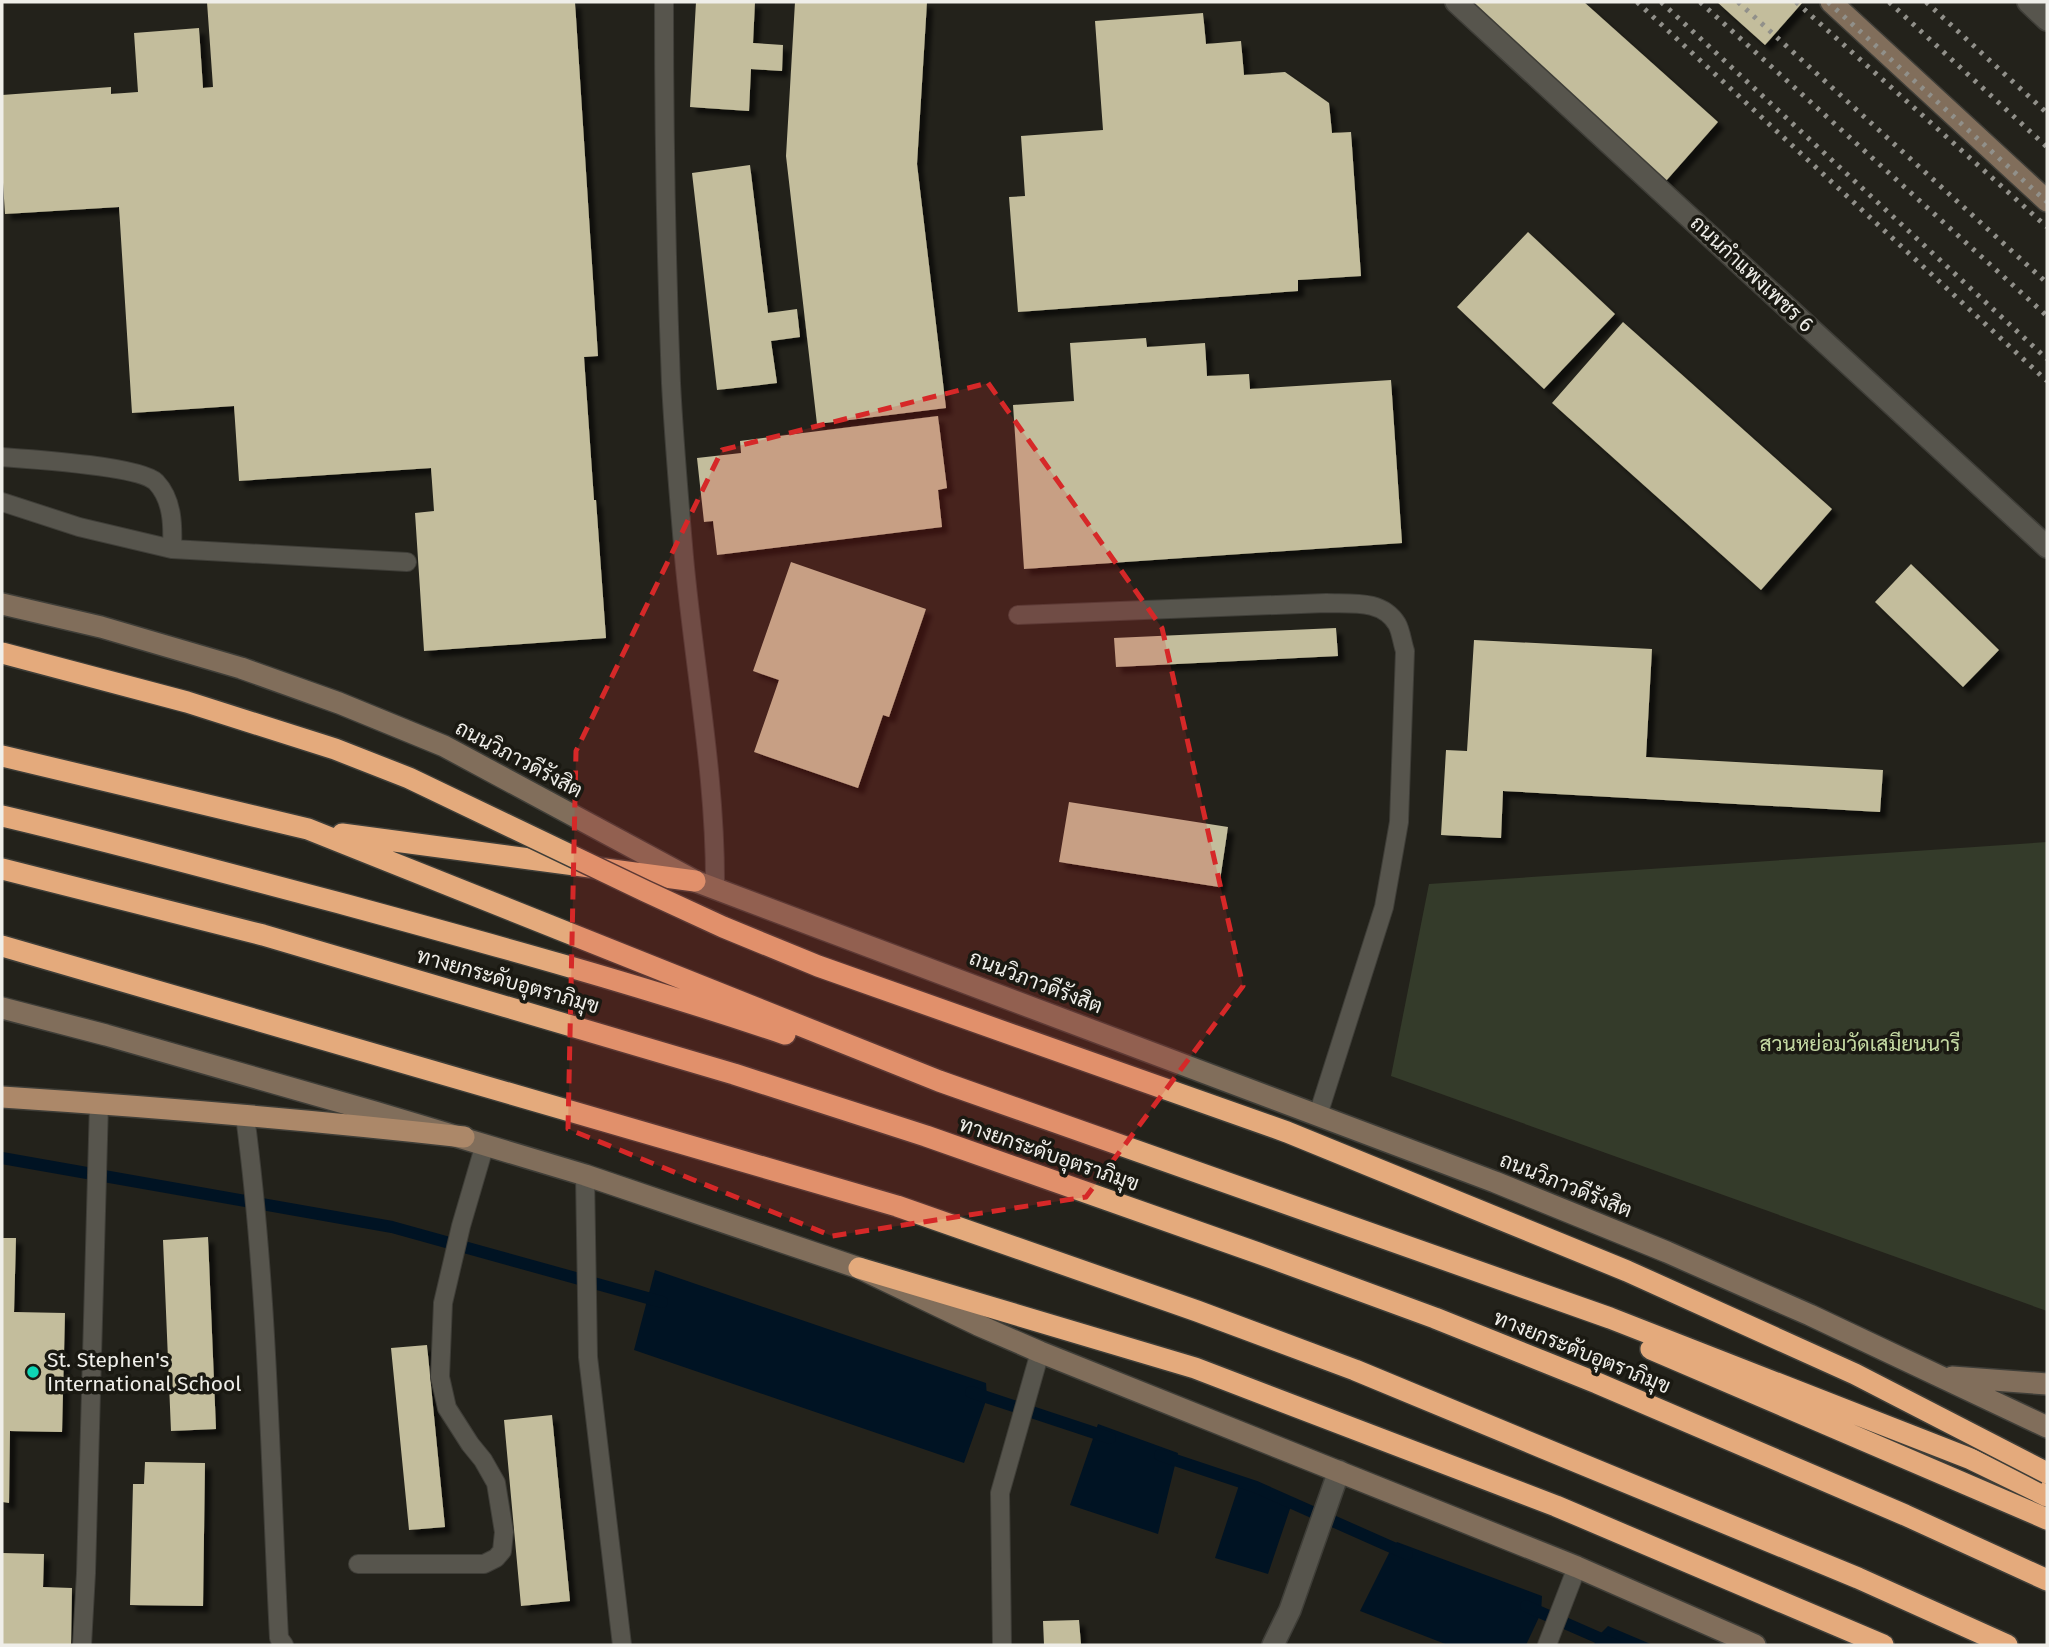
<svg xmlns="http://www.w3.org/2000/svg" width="2049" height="1647" viewBox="0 0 2049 1647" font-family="'Fira Sans',Sarabun,sans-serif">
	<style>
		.green { fill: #343b2a }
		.water { fill: #001323 }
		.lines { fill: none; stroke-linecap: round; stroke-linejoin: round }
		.stream { stroke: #001323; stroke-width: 12 }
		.building { fill: #c3bd9c; filter: url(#shadow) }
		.lane-casing { stroke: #3f3e38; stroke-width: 20 }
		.street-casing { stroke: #3f3e38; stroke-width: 24 }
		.secondary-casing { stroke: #3f3e38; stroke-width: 24 }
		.primary-casing { stroke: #3f3e38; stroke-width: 24 }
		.highway-casing { stroke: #3f3e38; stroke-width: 24 }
		.lane { stroke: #57554d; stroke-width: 18 }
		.street { stroke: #57554d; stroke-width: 21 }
		.secondary { stroke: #816e5b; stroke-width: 21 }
		.primary { stroke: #ac8869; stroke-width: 21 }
		.highway { stroke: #e4aa7c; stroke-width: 21 }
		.rail { stroke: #91908a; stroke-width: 5; stroke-dasharray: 3.5 7; stroke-linecap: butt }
		.highway-bridge-casing { stroke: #3f3e38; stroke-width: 24; stroke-linecap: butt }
		.highway-bridge { stroke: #e4aa7c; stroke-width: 21 }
		.marked { fill: #d62828; fill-opacity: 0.2; stroke: #d62828; stroke-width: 5; stroke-dasharray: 14 9; stroke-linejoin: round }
		.poi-dot { fill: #0ed5b4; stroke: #1a1912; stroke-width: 2.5 }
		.labels { text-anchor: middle; stroke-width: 7; stroke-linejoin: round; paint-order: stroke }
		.street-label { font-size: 21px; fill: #efeee9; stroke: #1a1912 }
		.park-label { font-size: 21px; fill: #c4d9a3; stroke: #1a1912 }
		.poi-label { font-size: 21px; fill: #efeee9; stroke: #1a1912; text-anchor: start }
	</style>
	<defs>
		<filter id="shadow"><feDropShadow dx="6" dy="6" stdDeviation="2" flood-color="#0009"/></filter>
	</defs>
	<rect width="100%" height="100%" fill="#23221b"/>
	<!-- green -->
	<path class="green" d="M 2047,842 L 2047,1311 L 1391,1076 L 1429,884 Z"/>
	<!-- water -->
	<path class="water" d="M 655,1270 L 986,1383 L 987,1398 L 964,1463 L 634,1350 Z
		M 1098,1424 L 1178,1453 L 1158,1534 L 1070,1505 Z
		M 1240,1482 L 1292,1503 L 1268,1574 L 1215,1558 Z
		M 1397,1542 L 1542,1596 L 1541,1613 L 1526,1645 L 1448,1645 L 1360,1611 L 1392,1547 Z
		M 1608,1626 L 1653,1645 L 1594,1645 L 1597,1637 Z"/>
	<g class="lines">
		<!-- stream -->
		<path class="stream" d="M 2,1158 L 392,1227 L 662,1302
			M 971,1392 L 1110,1438
			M 1160,1455 L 1256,1487 L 1407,1554
			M 1526,1606 L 1615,1645"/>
	</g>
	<!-- building -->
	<path class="building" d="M 207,2 L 575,2 L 598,356 L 584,357 L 594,500 L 596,500 L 606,638 L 424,651 L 415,513 L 434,511 L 431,468 L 239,481 L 234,406 L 132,413 L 119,207 L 5,214 L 2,167 L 2,95 L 111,87 L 111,94 L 138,92 L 134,33 L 199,28 L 203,88 L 213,87 Z
		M 696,2 L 755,2 L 753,43 L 783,45 L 782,71 L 751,69 L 749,111 L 690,107 Z
		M 795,2 L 927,2 L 917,164 L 946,408 L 817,424 L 786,156 Z
		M 1470,2 L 1584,2 L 1718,122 L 1658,190 Z
		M 1717,2 L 1803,2 L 1765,45 Z
		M 1203,13 L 1206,44 L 1241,41 L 1244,75 L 1285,72 L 1329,103 L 1332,133 L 1351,132 L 1361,276 L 1298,280 L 1298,291 L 1018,312 L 1009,197 L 1025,196 L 1021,136 L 1103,130 L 1095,21 Z
		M 750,165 L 768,313 L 797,309 L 800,337 L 771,341 L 777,383 L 717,390 L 692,173 Z
		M 1528,232 L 1615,314 L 1544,389 L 1457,307 Z
		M 1623,322 L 1832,509 L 1761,590 L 1552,403 Z
		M 1146,338 L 1147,347 L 1205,343 L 1207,376 L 1249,374 L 1250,389 L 1391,380 L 1402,543 L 1024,569 L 1013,405 L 1074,401 L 1070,343 Z
		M 938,416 L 947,488 L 938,490 L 942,527 L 717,555 L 713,521 L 704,522 L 697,458 L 741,453 L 740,441 Z
		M 791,562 L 926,609 L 889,717 L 883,715 L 858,788 L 754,752 L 779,680 L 753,671 Z
		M 1911,564 L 1999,650 L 1963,687 L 1875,602 Z
		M 1336,628 L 1338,656 L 1116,667 L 1114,638 Z
		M 1474,640 L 1652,649 L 1646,757 L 1883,770 L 1880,812 L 1503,791 L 1501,838 L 1441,835 L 1446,750 L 1467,751 Z
		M 1069,802 L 1228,827 L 1219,887 L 1059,862 Z
		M 208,1237 L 216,1429 L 171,1431 L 163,1240 Z
		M 2,1238 L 16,1238 L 14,1312 L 65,1313 L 62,1432 L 10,1431 L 9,1503 L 2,1502 Z
		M 427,1345 L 445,1527 L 409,1530 L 391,1348 Z
		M 552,1415 L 570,1601 L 521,1606 L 504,1420 Z
		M 145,1462 L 205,1463 L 203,1606 L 130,1605 L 133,1484 L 144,1484 Z
		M 2,1553 L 44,1554 L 43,1587 L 72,1588 L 71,1645 L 2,1645 Z
		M 1079,1620 L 1081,1645 L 1044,1645 L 1043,1621 Z"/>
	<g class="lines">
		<!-- lane casing -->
		<g class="lane-casing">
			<path id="lane" d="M 664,2 C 664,129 666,256 671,383 C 674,441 679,499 684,557 C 694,667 716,777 715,888
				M 2,457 C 29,459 140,466 156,482 C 173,500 173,526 172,549 L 407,562
				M 2,502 L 79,527 L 172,549
				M 1018,615 L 1326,603 C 1351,604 1382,599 1397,624 C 1401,631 1402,642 1405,651 L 1399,822 L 1384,907 L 1318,1115
				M 245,1116 C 268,1289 270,1464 279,1638 L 284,1645
				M 585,1175 L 588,1357 L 622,1645
				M 358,1564 L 484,1564 L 496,1558 L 502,1551 L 504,1532 L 496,1483 L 483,1460 L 470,1444 L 447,1408 L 440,1377 L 443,1303 L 461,1226 L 485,1144
				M 82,1645 L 86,1573 L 99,1103
				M 1002,1645 L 1000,1493 L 1040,1352
				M 1547,1645 L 1577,1567"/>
		</g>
		<!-- street casing -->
		<g class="street-casing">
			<path id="street" d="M 1456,2 L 2047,547
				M 2028,2 L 2047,20
				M 1273,1645 L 1290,1610 L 1339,1471"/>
		</g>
		<!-- secondary casing -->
		<g class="secondary-casing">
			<path id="secondary" d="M 1831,2 L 2047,201
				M 2,604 L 101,627 L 241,668 L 339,703 L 444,746 L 695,881 L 1495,1182 L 1667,1252 L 1810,1315 L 2047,1427
				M 2,1008 L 106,1035 L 375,1112 L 585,1175 L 859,1268 L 978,1325 L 1040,1352 L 1577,1567 L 1755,1645
				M 1952,1377 L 2047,1384"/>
		</g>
		<!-- primary casing -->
		<g class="primary-casing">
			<path id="primary" d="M 2,1097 C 156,1107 310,1120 464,1137"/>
		</g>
		<!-- highway casing -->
		<g class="highway-casing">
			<path id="highway" d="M 2,756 L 308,829 L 939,1081 L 1610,1318 L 1971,1459 L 2047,1496
				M 2,816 C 117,843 232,875 347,905 C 494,945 641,985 785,1034
				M 342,834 L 695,881
				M 2,869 L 263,935 L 734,1074 L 926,1136 L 1258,1253 L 1435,1318 L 1597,1383 L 1905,1515 L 2047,1580
				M 2,946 L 897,1206 L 1197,1311 L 1355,1370 L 1543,1448 L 1858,1578 L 2007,1645
				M 859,1268 L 1195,1368 L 1556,1506 L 1883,1645
				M 1651,1349 L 2047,1519"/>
		</g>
		<!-- lane -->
		<use href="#lane" class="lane"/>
		<!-- street -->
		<use href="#street" class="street"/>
		<!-- secondary -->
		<use href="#secondary" class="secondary"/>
		<!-- primary -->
		<use href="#primary" class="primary"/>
		<!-- highway -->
		<use href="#highway" class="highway"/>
		<!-- rail -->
		<path class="rail" d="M 1637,2 L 2047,381
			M 1661,2 L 2047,359
			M 1700,2 L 2047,316
			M 1738,2 L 2047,283
			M 1796,2 L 2047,227
			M 1828,2 L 2047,202
			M 1889,2 L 2047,147
			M 1926,2 L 2047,113"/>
		<!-- highway-bridge casing -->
		<g class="highway-bridge-casing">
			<path id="highway-bridge" d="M 2,653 L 187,702 L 335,749 L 409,778 L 645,891 L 723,927 L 818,966 L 1287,1132 L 1627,1271 L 1855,1374 L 2047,1473"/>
		</g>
		<!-- highway-bridge -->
		<use href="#highway-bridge" class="highway-bridge"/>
	</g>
	<!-- marked area -->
	<path class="marked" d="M 988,383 L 1162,628 L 1243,986 L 1086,1197 L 832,1236 L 568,1129 L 576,751 L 722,450 Z"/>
	<!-- markers -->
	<circle class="poi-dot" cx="33" cy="1372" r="7"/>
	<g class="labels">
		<!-- street labels -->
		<g class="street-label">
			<text transform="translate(1752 274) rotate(43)" y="7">ถนนกำแพงเพชร 6</text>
			<text transform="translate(519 759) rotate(28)" y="7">ถนนวิภาวดีรังสิต</text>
			<text transform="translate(508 981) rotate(16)" y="7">ทางยกระดับอุตราภิมุข</text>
			<text transform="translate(1036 982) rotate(21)" y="7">ถนนวิภาวดีรังสิต</text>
			<text transform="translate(1049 1154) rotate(19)" y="7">ทางยกระดับอุตราภิมุข</text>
			<text transform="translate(1566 1185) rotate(22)" y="7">ถนนวิภาวดีรังสิต</text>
			<text transform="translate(1582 1352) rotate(22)" y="7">ทางยกระดับอุตราภิมุข</text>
		</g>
		<!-- park labels -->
		<g class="park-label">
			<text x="1860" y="1051">สวนหย่อมวัดเสมียนนารี</text>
		</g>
		<!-- poi labels -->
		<g class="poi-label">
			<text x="47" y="1367">St. Stephen's<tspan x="47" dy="24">International School</tspan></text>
		</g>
	</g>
	<!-- border -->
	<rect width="2049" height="1647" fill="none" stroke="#efeee9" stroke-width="7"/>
</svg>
